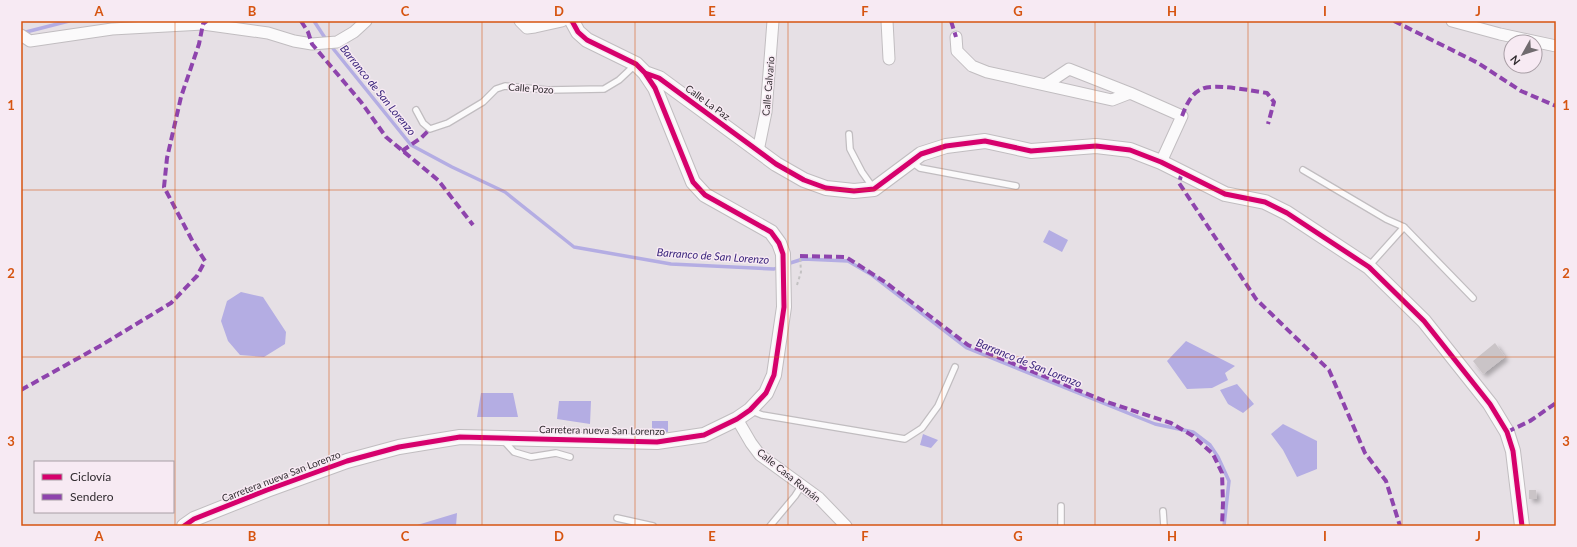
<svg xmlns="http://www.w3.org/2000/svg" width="1577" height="547" viewBox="0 0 1577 547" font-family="Lato,sans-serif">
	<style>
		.water { fill: #b4ade3 }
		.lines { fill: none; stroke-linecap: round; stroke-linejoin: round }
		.stream { stroke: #b4ade3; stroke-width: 3.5 }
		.building { fill: #cac4c7; filter: url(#shadow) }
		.service-casing { stroke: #c1bdc0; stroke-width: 8 }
		.minor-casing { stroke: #c1bdc0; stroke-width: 13 }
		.tertiary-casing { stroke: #c1bdc0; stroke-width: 16 }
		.path { stroke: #c3c1c2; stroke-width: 2; stroke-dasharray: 3 3; stroke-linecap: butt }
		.service { stroke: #fbfafb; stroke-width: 5.5 }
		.minor { stroke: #fbfafb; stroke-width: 11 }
		.tertiary { stroke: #fbfafb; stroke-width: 14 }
		.quiet { stroke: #8e44ad; stroke-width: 4; stroke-dasharray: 8 4; stroke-linecap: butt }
		.cycleway-casing { stroke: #f7eaf3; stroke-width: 8 }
		.cycleway { stroke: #d6006c; stroke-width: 5 }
		.grid { fill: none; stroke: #d65410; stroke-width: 1; stroke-opacity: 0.55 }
		.labels { text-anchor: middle; stroke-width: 3; stroke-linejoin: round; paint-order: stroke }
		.street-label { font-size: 10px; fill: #312c30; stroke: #f7eaf3 }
		.water-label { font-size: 11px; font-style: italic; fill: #3b267d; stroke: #f7eaf3 }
		.neatline { fill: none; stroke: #d65410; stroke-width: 1.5 }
		.grid-label { font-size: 13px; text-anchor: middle; font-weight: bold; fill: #d65410 }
	</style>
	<defs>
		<filter id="shadow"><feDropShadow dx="3.5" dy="3.5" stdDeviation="2" flood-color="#0004"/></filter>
	</defs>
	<rect width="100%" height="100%" fill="#e6e0e5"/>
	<!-- water -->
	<path class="water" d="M 1049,230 L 1068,240 L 1062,252 L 1043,242 Z
		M 241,292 L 263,297 L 286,332 L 285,344 L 264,357 L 240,355 L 228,341 L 221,321 L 227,301 Z
		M 1186,341 L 1235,366 L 1225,373 L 1228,380 L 1212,388 L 1187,389 L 1167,361 Z
		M 1237,384 L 1254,404 L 1243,413 L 1228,404 L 1220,390 Z
		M 481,393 L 513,393 L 518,417 L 477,417 Z
		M 559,401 L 591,401 L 590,424 L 557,419 Z
		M 652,421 L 668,421 L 668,432 L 652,432 Z
		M 1283,424 L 1317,441 L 1317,469 L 1297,477 L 1283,450 L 1271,434 Z
		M 923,434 L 938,440 L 931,448 L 920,445 Z
		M 457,513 L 456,526 L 414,526 Z"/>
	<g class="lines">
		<!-- stream -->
		<path class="stream" d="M 314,21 L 327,41
			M 22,33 L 69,21
			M 331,46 L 411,145 L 452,167 L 505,192 L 574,247 L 671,264 L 774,269 L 779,267
			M 787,264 L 803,259 L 848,261 L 872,275 L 967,348 L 1155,424 L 1193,432 L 1210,445 L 1218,457 L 1229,481 L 1224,526"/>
	</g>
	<!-- building -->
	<path class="building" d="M 1495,343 L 1505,357 L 1483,374 L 1473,361 Z
		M 1529,490 L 1536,490 L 1537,499 L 1529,499 Z"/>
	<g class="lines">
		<!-- service casing -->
		<g class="service-casing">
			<path id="service" d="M 416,110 L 423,123 L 430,129 L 448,123 L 483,102 L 496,89 L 505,86 L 548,90 L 604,89 L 619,80 L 636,64
				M 849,134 L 850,149 L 862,172 L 874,189
				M 912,162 L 920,168 L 1016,186
				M 1303,170 L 1386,219 L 1404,227 L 1369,266
				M 1404,227 L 1473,298
				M 752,411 L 762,415 L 905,439 L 922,428 L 938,406 L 955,367
				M 504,441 L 514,452 L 531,457 L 556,453 L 570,457
				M 1163,511 L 1164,526
				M 617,518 L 653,526
				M 770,526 L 795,496 L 802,485
				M 1061,526 L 1061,506"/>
		</g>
		<!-- minor casing -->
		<g class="minor-casing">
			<path id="minor" d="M 520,21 L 527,28 L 535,27 L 562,21
				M 887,21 L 889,59
				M 1452,21 L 1500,34 L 1556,46
				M 21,35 L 30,41 L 112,29 L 203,24 L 268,33 L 294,41 L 312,44 L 337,42 L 354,32 L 366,21
				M 956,37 L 957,51 L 972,66 L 987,72 L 1112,100 L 1130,93
				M 1045,85 L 1069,69 L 1130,93 L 1182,116 L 1161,162
				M 758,151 L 766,112 L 773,21
				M 737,419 L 751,443 L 760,455 L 819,498 L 846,526"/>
		</g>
		<!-- tertiary casing -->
		<g class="tertiary-casing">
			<path id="tertiary" d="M 645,73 L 659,78 L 776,164 L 804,180 L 826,188 L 854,191 L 874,189 L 921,154 L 946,146 L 985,141 L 1031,151 L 1096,146 L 1130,150 L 1161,162 L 1225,194 L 1265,202 L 1287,213 L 1369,267 L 1424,321 L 1490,404 L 1507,432 L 1513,451 L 1522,526
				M 184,526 L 194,519 L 267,490 L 347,461 L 399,447 L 460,437 L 657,442 L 704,435 L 737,419 L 750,410 L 766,393 L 774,375 L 784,307 L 783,254 L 779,243 L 771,232 L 705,195 L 693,182 L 655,88 L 645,73 L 636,64 L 587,40 L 578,32 L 572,21"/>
		</g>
		<!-- path -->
		<path class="path" d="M 797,285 L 801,272 L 800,256"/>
		<!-- service -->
		<use href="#service" class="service"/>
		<!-- minor -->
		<use href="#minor" class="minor"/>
		<!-- tertiary -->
		<use href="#tertiary" class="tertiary"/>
		<!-- quiet -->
		<path class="quiet" d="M 301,21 L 308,32 L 312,44 L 361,102 L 386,137 L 438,180 L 473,225
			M 951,21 L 956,37
			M 1394,21 L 1478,63 L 1521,91 L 1556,106
			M 1182,116 C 1186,106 1191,93 1202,89 C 1214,83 1253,91 1267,93 L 1274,102 L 1268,124
			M 402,151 L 421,138 L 430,129
			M 1182,172 L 1179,183 L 1256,299 L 1329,370 L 1365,453 L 1386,481 L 1400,526
			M 800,256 L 846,257 L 885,282 L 968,345 L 1107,402 L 1171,423 L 1193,436 L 1213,454 L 1222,473 L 1223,503 L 1222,526
			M 21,390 L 100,346 L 171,303 L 197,276 L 205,261 L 193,242 L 164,187 L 167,158 L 181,97 L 199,44 L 203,24 L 207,21
			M 1507,432 L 1530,421 L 1556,403"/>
		<!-- cycleway casing -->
		<g class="cycleway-casing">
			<path id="cycleway" d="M 645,73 L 659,78 L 776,164 L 804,180 L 826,188 L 854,191 L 874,189 L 921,154 L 946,146 L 985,141 L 1031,151 L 1096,146 L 1130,150 L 1161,162 L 1225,194 L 1265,202 L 1287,213 L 1369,267 L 1424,321 L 1490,404 L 1507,432 L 1513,451 L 1522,526
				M 184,526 L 194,519 L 267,490 L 347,461 L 399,447 L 460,437 L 657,442 L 704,435 L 737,419 L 750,410 L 766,393 L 774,375 L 784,307 L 783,254 L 779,243 L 771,232 L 705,195 L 693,182 L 655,88 L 645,73 L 636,64 L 587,40 L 578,32 L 572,21"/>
		</g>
		<!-- cycleway -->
		<use href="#cycleway" class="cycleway"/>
	</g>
	<!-- grid -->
	<path class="grid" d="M 175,21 L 175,526M 329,21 L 329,526M 482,21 L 482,526M 635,21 L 635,526M 788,21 L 788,526M 942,21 L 942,526M 1095,21 L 1095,526M 1248,21 L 1248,526M 1402,21 L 1402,526M 21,190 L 1556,190M 21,357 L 1556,357"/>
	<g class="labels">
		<!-- street labels -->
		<g class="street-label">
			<text transform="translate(768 86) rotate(-85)" y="4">Calle Calvario</text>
			<text transform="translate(531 88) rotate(4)" y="4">Calle Pozo</text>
			<text transform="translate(708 102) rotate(36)" y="4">Calle La Paz</text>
			<text transform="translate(602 430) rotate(1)" y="4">Carretera nueva San Lorenzo</text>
			<text transform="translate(789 475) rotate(39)" y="4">Calle Casa Román</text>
			<text transform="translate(281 476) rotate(-21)" y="4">Carretera nueva San Lorenzo</text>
		</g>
		<!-- water labels -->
		<g class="water-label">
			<text transform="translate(378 90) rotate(51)" y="4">Barranco de San Lorenzo</text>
			<text transform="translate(713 256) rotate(4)" y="4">Barranco de San Lorenzo</text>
			<text transform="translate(1029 363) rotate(22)" y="4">Barranco de San Lorenzo</text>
		</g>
	</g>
	<!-- border -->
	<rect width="1577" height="547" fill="none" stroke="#f7eaf3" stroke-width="44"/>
	<!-- legend -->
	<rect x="34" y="461" width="140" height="52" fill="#f7eaf3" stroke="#a89ea5"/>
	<rect x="42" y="474" width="20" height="6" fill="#d6006c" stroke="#a89ea5"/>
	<text x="70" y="481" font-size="12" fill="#312c30">Ciclovía</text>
	<rect x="42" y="494" width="20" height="6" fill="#8e44ad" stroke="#a89ea5"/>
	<text x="70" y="501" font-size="12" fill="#312c30">Sendero</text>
	<!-- north arrow -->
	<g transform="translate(1523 54) rotate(231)"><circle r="19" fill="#f7eaf3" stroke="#a89ea5"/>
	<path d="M0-3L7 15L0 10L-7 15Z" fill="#706b6f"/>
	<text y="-6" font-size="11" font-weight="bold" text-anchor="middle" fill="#312c30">N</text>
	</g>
	<rect x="22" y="22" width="1533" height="503" class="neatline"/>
	<g class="grid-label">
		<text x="99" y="16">A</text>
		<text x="252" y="16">B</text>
		<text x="405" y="16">C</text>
		<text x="559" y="16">D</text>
		<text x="712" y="16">E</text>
		<text x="865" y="16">F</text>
		<text x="1018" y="16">G</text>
		<text x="1172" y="16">H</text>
		<text x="1325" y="16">I</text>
		<text x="1478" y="16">J</text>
		<text x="11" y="110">1</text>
		<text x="1566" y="110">1</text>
		<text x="11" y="278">2</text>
		<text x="1566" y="278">2</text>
		<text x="11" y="446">3</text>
		<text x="1566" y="446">3</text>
		<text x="99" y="541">A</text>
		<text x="252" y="541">B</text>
		<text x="405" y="541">C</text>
		<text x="559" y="541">D</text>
		<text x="712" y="541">E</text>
		<text x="865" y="541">F</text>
		<text x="1018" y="541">G</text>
		<text x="1172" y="541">H</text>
		<text x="1325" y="541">I</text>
		<text x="1478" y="541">J</text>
	</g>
</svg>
